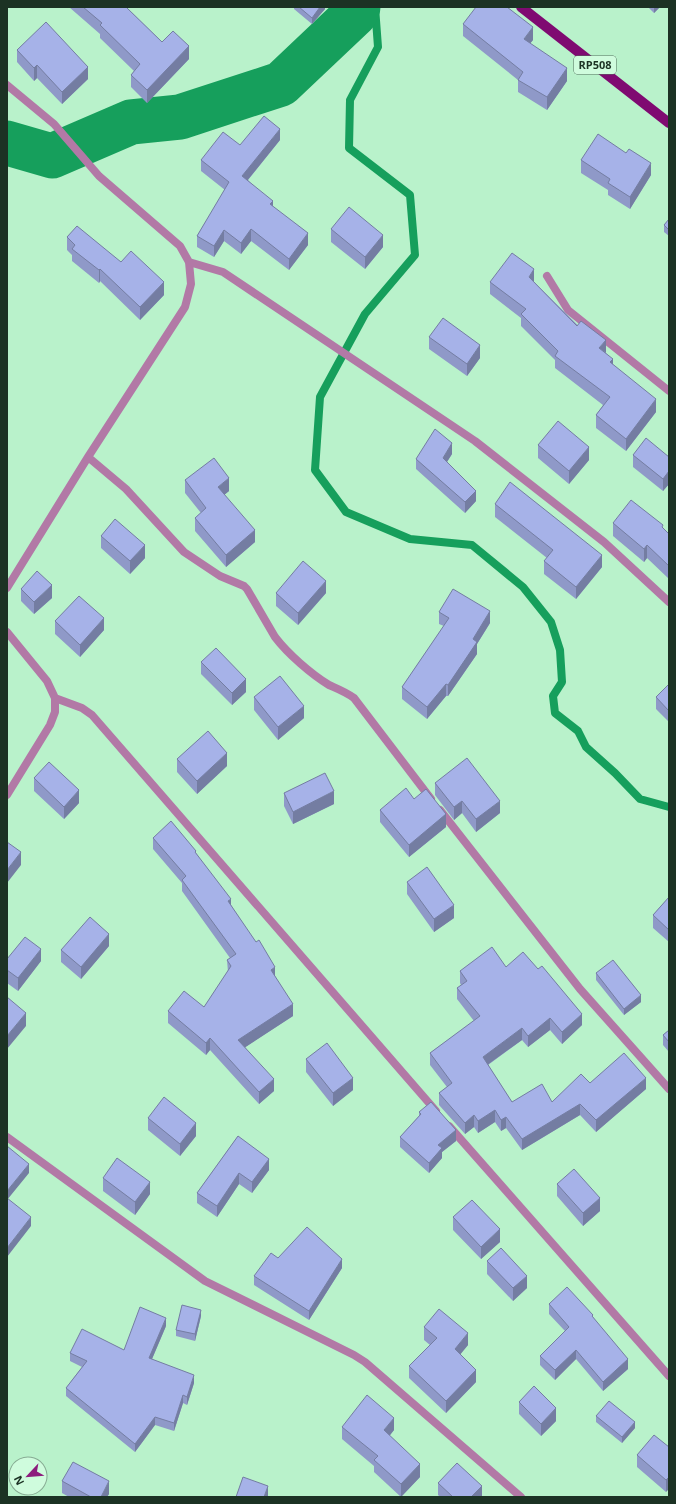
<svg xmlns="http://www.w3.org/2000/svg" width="676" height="1504" viewBox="0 0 676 1504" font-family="'Open Sans',sans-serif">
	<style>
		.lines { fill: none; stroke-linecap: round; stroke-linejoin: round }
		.stream { stroke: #169f5c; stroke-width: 8 }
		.river { stroke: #169f5c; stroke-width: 45 }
		.minor { stroke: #b279a6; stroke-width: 8 }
		.primary { stroke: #7f0a71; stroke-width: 10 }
		.wall { fill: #8f99c8 }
		.shaded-wall { fill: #747da2 }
		.building { fill: #a6b2e8; stroke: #747da2 }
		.labels { text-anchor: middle; stroke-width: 4; stroke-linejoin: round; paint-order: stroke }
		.shield { fill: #cffcdd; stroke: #526f5c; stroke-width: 1 }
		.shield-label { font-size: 11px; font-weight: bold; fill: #1c3224 }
	</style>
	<rect width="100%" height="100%" fill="#b9f2cb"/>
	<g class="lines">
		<!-- stream -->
		<path class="stream" d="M 375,7 L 378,47 L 350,100 L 349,148 L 410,195 L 415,255 L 365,314 L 320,397 L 315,470 L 346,512 L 410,539 L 472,545 L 523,587 L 551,622 L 560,650 L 562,682 L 553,696 L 555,713 L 578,731 L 586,747 L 615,773 L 640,799 L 669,807"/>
		<!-- river -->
		<path class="river" d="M 7,143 L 52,156 L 131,122 L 180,117 L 281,84 L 355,14 L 358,7"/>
		<!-- minor -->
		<path class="minor" d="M 7,85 L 54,124 L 99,176 L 180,246 L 189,262 L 191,284 L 185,307 L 88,457 L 7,588
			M 189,262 L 223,272 L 475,441 L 604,542 L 669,602
			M 547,276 L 568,310 L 669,391
			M 88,457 L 126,489 L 184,552 L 220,576 L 244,586 L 247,589 L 275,637 C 288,654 311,674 329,685 C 338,689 346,692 354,698 L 431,799
			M 7,632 L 47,681 L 55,698 L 55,712 L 50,725 L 7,795
			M 55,698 L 82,708 L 92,715 L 436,1111
			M 440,810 L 580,989 L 669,1089
			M 449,1126 L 669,1376
			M 7,1137 L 205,1281 L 354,1355 L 365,1362 L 521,1497"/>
		<!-- primary -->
		<path class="primary" d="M 521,7 L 669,123"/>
	</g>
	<!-- wall -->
	<path class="wall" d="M 69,7 L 126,7 L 162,42 L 189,59 L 147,103 L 131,87 L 131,75 L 134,71 L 100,38 L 100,34 Z
		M 294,7 L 325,7 L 325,9 L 312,24 L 294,9 Z
		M 648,7 L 660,7 L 654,13 Z
		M 463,24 L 533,40 L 530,43 L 567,81 L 547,110 L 518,92 L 518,80 L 463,36 Z
		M 17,50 L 88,79 L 62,104 L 37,78 L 34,81 L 17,62 Z
		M 280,140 L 248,180 L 273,207 L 308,245 L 289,270 L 251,241 L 241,254 L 224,241 L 214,257 L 197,247 L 197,236 L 225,190 L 201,171 L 201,160 L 240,145 Z
		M 581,160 L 651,175 L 630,209 L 608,195 L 608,190 L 581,173 Z
		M 669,219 L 669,236 L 664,232 L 664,225 Z
		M 331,229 L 383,247 L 365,269 L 331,242 Z
		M 67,237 L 121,262 L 164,295 L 140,320 L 100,281 L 99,283 L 72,261 L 72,255 L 67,250 Z
		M 490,282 L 534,282 L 606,353 L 613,365 L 656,412 L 626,451 L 596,428 L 596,415 L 603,405 L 555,368 L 555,360 L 521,326 L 521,318 L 490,294 Z
		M 429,337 L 480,358 L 467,376 L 429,349 Z
		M 538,445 L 589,460 L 569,484 L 538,458 Z
		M 452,454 L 447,462 L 476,501 L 465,513 L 416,469 L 416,459 Z
		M 633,455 L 669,457 L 669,484 L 663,491 L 633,467 Z
		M 185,480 L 229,491 L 224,495 L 255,542 L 226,567 L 195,531 L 195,518 L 201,513 L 185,493 Z
		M 495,504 L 602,567 L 576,599 L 544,574 L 544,561 L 547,558 L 495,517 Z
		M 613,523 L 663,528 L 669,534 L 669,579 L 647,558 L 644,562 L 613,536 Z
		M 101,536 L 145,558 L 130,574 L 101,548 Z
		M 21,589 L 52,598 L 34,614 L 21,601 Z
		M 276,593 L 326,593 L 298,625 L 276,606 Z
		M 439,612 L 490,623 L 477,644 L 477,654 L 448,696 L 446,696 L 427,719 L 402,699 L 402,687 L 444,626 L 439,624 Z
		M 55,621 L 104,630 L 80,657 L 55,634 Z
		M 201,662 L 246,692 L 232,705 L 201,674 Z
		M 669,684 L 669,722 L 656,709 L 656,697 Z
		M 254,697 L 304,718 L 278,740 L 254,710 Z
		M 177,759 L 227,766 L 197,794 L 177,772 Z
		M 34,778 L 79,803 L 64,819 L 34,791 Z
		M 435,783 L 500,813 L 476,832 L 462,813 L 454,820 L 435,795 Z
		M 284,793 L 334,804 L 293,824 L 284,806 Z
		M 414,799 L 446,827 L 409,857 L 380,822 L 380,810 Z
		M 153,838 L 196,853 L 231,905 L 275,976 L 293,1016 L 245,1047 L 274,1091 L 259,1104 L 210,1050 L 206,1055 L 168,1023 L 168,1011 L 204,1007 L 228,972 L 227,960 L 230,958 L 182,891 L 182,883 L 153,849 Z
		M 407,882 L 454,918 L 434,932 L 407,894 Z
		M 669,897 L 669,942 L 653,928 L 653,915 Z
		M 109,946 L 81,979 L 61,962 L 61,950 Z
		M 7,959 L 41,961 L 18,991 L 7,983 Z
		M 506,967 L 582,1025 L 562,1044 L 550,1030 L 528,1047 L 522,1040 L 488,1065 L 512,1102 L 552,1102 L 590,1083 L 646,1089 L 596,1132 L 580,1115 L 522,1150 L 506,1128 L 501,1131 L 495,1122 L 478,1133 L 474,1127 L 465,1134 L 439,1105 L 439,1093 L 447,1087 L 430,1065 L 430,1053 L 474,1021 L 457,999 L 457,988 L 461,985 L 460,983 L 460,971 Z
		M 596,973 L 641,1002 L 624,1015 L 596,980 Z
		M 669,1030 L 669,1052 L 663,1045 L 663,1035 Z
		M 306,1059 L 353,1090 L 333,1106 L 306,1072 Z
		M 419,1112 L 456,1141 L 442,1152 L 442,1158 L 429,1173 L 400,1147 L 400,1137 L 419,1116 Z
		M 148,1118 L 196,1136 L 180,1156 L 148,1130 Z
		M 238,1136 L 269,1170 L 252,1193 L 239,1184 L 217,1217 L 197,1203 L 197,1193 Z
		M 103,1178 L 150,1194 L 135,1215 L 103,1191 Z
		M 557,1184 L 600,1211 L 583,1226 L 557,1196 Z
		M 453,1217 L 500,1242 L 481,1259 L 453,1230 Z
		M 278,1258 L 342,1268 L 309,1320 L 254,1285 L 254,1276 Z
		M 487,1261 L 527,1288 L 513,1301 L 487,1274 Z
		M 549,1304 L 593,1317 L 628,1369 L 603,1391 L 576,1359 L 555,1380 L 540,1365 L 540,1356 L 565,1331 L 549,1314 Z
		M 201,1316 L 195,1341 L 176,1336 L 176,1330 Z
		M 166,1326 L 152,1359 L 194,1383 L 187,1405 L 183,1403 L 174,1431 L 155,1425 L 135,1452 L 66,1396 L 66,1388 L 82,1367 L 70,1361 L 70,1353 L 124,1350 Z
		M 424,1327 L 468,1345 L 460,1354 L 476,1382 L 446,1413 L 409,1378 L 409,1366 L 430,1345 L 424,1340 Z
		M 519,1402 L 556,1421 L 541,1436 L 519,1414 Z
		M 596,1416 L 635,1428 L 622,1443 L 596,1422 Z
		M 342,1427 L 394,1430 L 389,1436 L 420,1477 L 401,1497 L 374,1472 L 374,1466 L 342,1439 Z
		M 669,1447 L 666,1492 L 637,1467 L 637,1455 Z
		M 62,1481 L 109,1494 L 107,1497 L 69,1497 L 62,1493 Z
		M 438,1483 L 482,1497 L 440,1497 L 438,1495 Z"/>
	<!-- shaded-wall -->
	<path class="shaded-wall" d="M 320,7 L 325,7 L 325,9 L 312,24 L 312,18 Z
		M 654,7 L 660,7 L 654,13 Z
		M 533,27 L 533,40 L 524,51 L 524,39 Z
		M 189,46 L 189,59 L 147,103 L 147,90 Z
		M 37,65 L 37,78 L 34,81 L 34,68 Z
		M 88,67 L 88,79 L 62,104 L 62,92 Z
		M 567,68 L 567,81 L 547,110 L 547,97 Z
		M 280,129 L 280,140 L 242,187 L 242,176 Z
		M 651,163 L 651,175 L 630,209 L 630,197 Z
		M 273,201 L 273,212 L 270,204 Z
		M 251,229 L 251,241 L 241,254 L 241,243 Z
		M 224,230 L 224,241 L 214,257 L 214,246 Z
		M 308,233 L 308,245 L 289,270 L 289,259 Z
		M 383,235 L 383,247 L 365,269 L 365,257 Z
		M 100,269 L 100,281 L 99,283 L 99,270 Z
		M 534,269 L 534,282 L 529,277 Z
		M 164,282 L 164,295 L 140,320 L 140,307 Z
		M 606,340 L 606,353 L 599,348 Z
		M 480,345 L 480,358 L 467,376 L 467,364 Z
		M 613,359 L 613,371 L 610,362 Z
		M 656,399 L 656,412 L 626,451 L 626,439 Z
		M 452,443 L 452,454 L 443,468 L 443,458 Z
		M 589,447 L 589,460 L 569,484 L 569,471 Z
		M 669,471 L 669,484 L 663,491 L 663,479 Z
		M 229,478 L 229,491 L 218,500 L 218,487 Z
		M 476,491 L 476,501 L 465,513 L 465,502 Z
		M 255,530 L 255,542 L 226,567 L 226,555 Z
		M 145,545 L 145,558 L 130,574 L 130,561 Z
		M 647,545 L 647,558 L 644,562 L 644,549 Z
		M 602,555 L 602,567 L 576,599 L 576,587 Z
		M 326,581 L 326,593 L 298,625 L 298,613 Z
		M 52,585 L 52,598 L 34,614 L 34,602 Z
		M 490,611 L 490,623 L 477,644 L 477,654 L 448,696 L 448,685 L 473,639 Z
		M 104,618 L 104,630 L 80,657 L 80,645 Z
		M 246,679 L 246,692 L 232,705 L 232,693 Z
		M 446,684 L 446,696 L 427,719 L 427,707 Z
		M 304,706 L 304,718 L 278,740 L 278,727 Z
		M 227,753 L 227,766 L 197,794 L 197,781 Z
		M 79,790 L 79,803 L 64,819 L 64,807 Z
		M 334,791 L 334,804 L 293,824 L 293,812 Z
		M 462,801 L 462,813 L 454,820 L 454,807 Z
		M 500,801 L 500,813 L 476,832 L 476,819 Z
		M 446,814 L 446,827 L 409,857 L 409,845 Z
		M 21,852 L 21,865 L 7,883 L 7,870 Z
		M 231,899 L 231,911 L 228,901 Z
		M 454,905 L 454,918 L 434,932 L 434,919 Z
		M 109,934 L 109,946 L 81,979 L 81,967 Z
		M 41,949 L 41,961 L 18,991 L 18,978 Z
		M 275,967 L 275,979 L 271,970 Z
		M 641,995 L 641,1002 L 624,1015 L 624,1009 Z
		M 293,1004 L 293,1016 L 238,1052 L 238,1040 Z
		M 26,1013 L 26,1026 L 7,1049 L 7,1036 Z
		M 582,1014 L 582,1025 L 562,1044 L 562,1032 Z
		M 550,1018 L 550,1030 L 528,1047 L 528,1036 Z
		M 522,1028 L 522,1040 L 483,1068 L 483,1057 Z
		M 210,1038 L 210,1050 L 206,1055 L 206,1043 Z
		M 353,1078 L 353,1090 L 333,1106 L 333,1093 Z
		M 646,1078 L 646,1089 L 596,1132 L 596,1120 Z
		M 274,1079 L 274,1091 L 259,1104 L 259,1092 Z
		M 580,1104 L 580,1115 L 522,1150 L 522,1139 Z
		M 495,1110 L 495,1122 L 478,1133 L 478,1121 Z
		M 474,1115 L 474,1127 L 465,1134 L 465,1123 Z
		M 506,1117 L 506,1128 L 501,1131 L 501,1120 Z
		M 196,1123 L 196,1136 L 180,1156 L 180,1144 Z
		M 456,1130 L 456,1141 L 442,1152 L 442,1158 L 429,1173 L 429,1163 L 438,1145 Z
		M 269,1159 L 269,1170 L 252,1193 L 252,1182 Z
		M 29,1164 L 29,1173 L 7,1200 L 7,1191 Z
		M 239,1173 L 239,1184 L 217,1217 L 217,1206 Z
		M 150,1182 L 150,1194 L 135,1215 L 135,1202 Z
		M 600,1198 L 600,1211 L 583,1226 L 583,1213 Z
		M 31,1217 L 31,1226 L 7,1257 L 7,1248 Z
		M 500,1229 L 500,1242 L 481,1259 L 481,1247 Z
		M 342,1259 L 342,1268 L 309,1320 L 309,1311 Z
		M 527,1276 L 527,1288 L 513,1301 L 513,1288 Z
		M 201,1310 L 201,1316 L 195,1341 L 195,1334 Z
		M 166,1318 L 166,1326 L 149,1366 L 149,1358 Z
		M 468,1333 L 468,1345 L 455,1361 L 455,1349 Z
		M 576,1350 L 576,1359 L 555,1380 L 555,1370 Z
		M 628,1359 L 628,1369 L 603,1391 L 603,1382 Z
		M 476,1370 L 476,1382 L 446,1413 L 446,1401 Z
		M 194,1375 L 194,1383 L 187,1405 L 187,1397 Z
		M 183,1395 L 183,1403 L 174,1431 L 174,1423 Z
		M 556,1408 L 556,1421 L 541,1436 L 541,1424 Z
		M 155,1417 L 155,1425 L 135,1452 L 135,1444 Z
		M 394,1418 L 394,1430 L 384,1443 L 384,1430 Z
		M 635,1422 L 635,1428 L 622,1443 L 622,1437 Z
		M 420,1464 L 420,1477 L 401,1497 L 401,1484 Z
		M 669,1477 L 669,1489 L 666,1492 L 666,1480 Z
		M 109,1481 L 109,1494 L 107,1497 L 101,1497 Z
		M 268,1486 L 268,1497 L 264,1497 Z
		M 482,1486 L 482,1497 L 471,1497 Z"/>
	<!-- building -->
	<path class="building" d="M 83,7 L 126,7 L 162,42 L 173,31 L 189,46 L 147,90 L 131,75 L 140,64 L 100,25 L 102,23 Z
		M 299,7 L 320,7 L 312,18 Z
		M 476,7 L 507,7 L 533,27 L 524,39 L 567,68 L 547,97 L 518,80 L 523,72 L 463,24 Z
		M 46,22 L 88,67 L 62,92 L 37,65 L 34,68 L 17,50 Z
		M 264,116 L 280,129 L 242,176 L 273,201 L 270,204 L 308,233 L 289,259 L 251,229 L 241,243 L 224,230 L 214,246 L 197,236 L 229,182 L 201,160 L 223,132 L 240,145 Z
		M 598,134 L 626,153 L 629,149 L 651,163 L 630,197 L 608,183 L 610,179 L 581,160 Z
		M 349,207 L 383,235 L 365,257 L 331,229 Z
		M 669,219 L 669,230 L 664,225 Z
		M 77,226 L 121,262 L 131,251 L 164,282 L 140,307 L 100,269 L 99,270 L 72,249 L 75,245 L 67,237 Z
		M 512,253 L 534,269 L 529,277 L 577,326 L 581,321 L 606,340 L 599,348 L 613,359 L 610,362 L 656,399 L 626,439 L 596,415 L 610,397 L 555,356 L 558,351 L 521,314 L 526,309 L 490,282 Z
		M 443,318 L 480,345 L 467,364 L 429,337 Z
		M 558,421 L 589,447 L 569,471 L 538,445 Z
		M 435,429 L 452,443 L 443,458 L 476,491 L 465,502 L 416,459 Z
		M 646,438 L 669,457 L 669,471 L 663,479 L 633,455 Z
		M 214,458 L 229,478 L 218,487 L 255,530 L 226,555 L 195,518 L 206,508 L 185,480 Z
		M 510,482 L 602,555 L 576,587 L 544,561 L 553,550 L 495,504 Z
		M 631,500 L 663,525 L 662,527 L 669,534 L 669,566 L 647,545 L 644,549 L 613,523 Z
		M 115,519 L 145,545 L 130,561 L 101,536 Z
		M 303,561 L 326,581 L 298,613 L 276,593 Z
		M 37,571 L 52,585 L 34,602 L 21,589 Z
		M 453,589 L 490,611 L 473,639 L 477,642 L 448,685 L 446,684 L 427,707 L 402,687 L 449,618 L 439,612 Z
		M 79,596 L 104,618 L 80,645 L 55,621 Z
		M 216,648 L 246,679 L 232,693 L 201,662 Z
		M 280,676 L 304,706 L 278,727 L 254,697 Z
		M 669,684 L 669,711 L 656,697 Z
		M 208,731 L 227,753 L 197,781 L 177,759 Z
		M 467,758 L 500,801 L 476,819 L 462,801 L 454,807 L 435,783 Z
		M 49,762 L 79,790 L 64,807 L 34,778 Z
		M 325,773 L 334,791 L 293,812 L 284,793 Z
		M 406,788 L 414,799 L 426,789 L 446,814 L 409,845 L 380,810 Z
		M 171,821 L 196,851 L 195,852 L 231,899 L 228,901 L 256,942 L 259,940 L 275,967 L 271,970 L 293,1004 L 238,1040 L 274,1079 L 259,1092 L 210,1038 L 206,1043 L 168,1011 L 184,991 L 204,1007 L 231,966 L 227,960 L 236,954 L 182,880 L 186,876 L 153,838 Z
		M 7,842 L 21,852 L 7,870 Z
		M 427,867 L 454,905 L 434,919 L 407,882 Z
		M 669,897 L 669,930 L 653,915 Z
		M 90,917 L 109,934 L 81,967 L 61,950 Z
		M 25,937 L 41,949 L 18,978 L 7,970 L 7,959 Z
		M 492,947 L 506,967 L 523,952 L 538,969 L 542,966 L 582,1014 L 562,1032 L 550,1018 L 528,1036 L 522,1028 L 483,1057 L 512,1102 L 542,1084 L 552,1102 L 581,1074 L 590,1083 L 624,1053 L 646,1078 L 596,1120 L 580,1104 L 522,1139 L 506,1117 L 501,1120 L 495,1110 L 478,1121 L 474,1115 L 465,1123 L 439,1093 L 452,1083 L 430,1053 L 480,1016 L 457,988 L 467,981 L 460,971 Z
		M 613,960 L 641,995 L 624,1009 L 596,973 Z
		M 7,997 L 26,1013 L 7,1036 Z
		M 669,1030 L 669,1042 L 663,1035 Z
		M 327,1043 L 353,1078 L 333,1093 L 306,1059 Z
		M 164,1097 L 196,1123 L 180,1144 L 148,1118 Z
		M 431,1102 L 456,1130 L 438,1145 L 442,1148 L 429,1163 L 400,1137 L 421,1114 L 419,1112 Z
		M 238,1136 L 269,1159 L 252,1182 L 239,1173 L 217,1206 L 197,1193 Z
		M 7,1146 L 29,1164 L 7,1191 Z
		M 117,1158 L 150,1182 L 135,1202 L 103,1178 Z
		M 574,1169 L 600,1198 L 583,1213 L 557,1184 Z
		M 7,1198 L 31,1217 L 7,1248 Z
		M 472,1200 L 500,1229 L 481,1247 L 453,1217 Z
		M 307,1227 L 342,1259 L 309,1311 L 254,1276 L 271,1253 L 278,1258 Z
		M 501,1248 L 527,1276 L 513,1288 L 487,1261 Z
		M 567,1287 L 593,1315 L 592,1316 L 628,1359 L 603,1382 L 576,1350 L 555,1370 L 540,1356 L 569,1327 L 549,1304 Z
		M 182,1305 L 201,1310 L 195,1334 L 176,1330 Z
		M 140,1307 L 166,1318 L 149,1358 L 194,1375 L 187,1397 L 183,1395 L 174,1423 L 155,1417 L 135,1444 L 66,1388 L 87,1361 L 70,1353 L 82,1329 L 124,1350 Z
		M 439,1309 L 468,1333 L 455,1349 L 476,1370 L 446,1401 L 409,1366 L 437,1338 L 424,1327 Z
		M 534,1386 L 556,1408 L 541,1424 L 519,1402 Z
		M 367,1395 L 394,1418 L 384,1430 L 420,1464 L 401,1484 L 374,1460 L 378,1456 L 342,1427 Z
		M 609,1401 L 635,1422 L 622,1437 L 596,1416 Z
		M 654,1435 L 669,1447 L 669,1477 L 666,1480 L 637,1455 Z
		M 73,1462 L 109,1481 L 101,1497 L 91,1497 L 62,1481 Z
		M 457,1463 L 482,1486 L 471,1497 L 453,1497 L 438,1483 Z
		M 243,1477 L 268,1486 L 264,1497 L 236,1497 Z"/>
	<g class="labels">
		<!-- shield labels -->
		<rect class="shield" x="574" y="56" width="42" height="18" rx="3"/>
		<g class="shield-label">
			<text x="595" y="69">RP508</text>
		</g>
	</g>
	<!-- border -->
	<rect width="676" height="1504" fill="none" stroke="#1c3224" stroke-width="16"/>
	<!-- north arrow -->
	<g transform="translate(28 1476) rotate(244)"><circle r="19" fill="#cffcdd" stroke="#87ab93"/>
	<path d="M0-3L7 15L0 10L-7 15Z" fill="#8d1c7d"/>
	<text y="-6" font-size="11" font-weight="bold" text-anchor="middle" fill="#1c3224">N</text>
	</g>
</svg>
